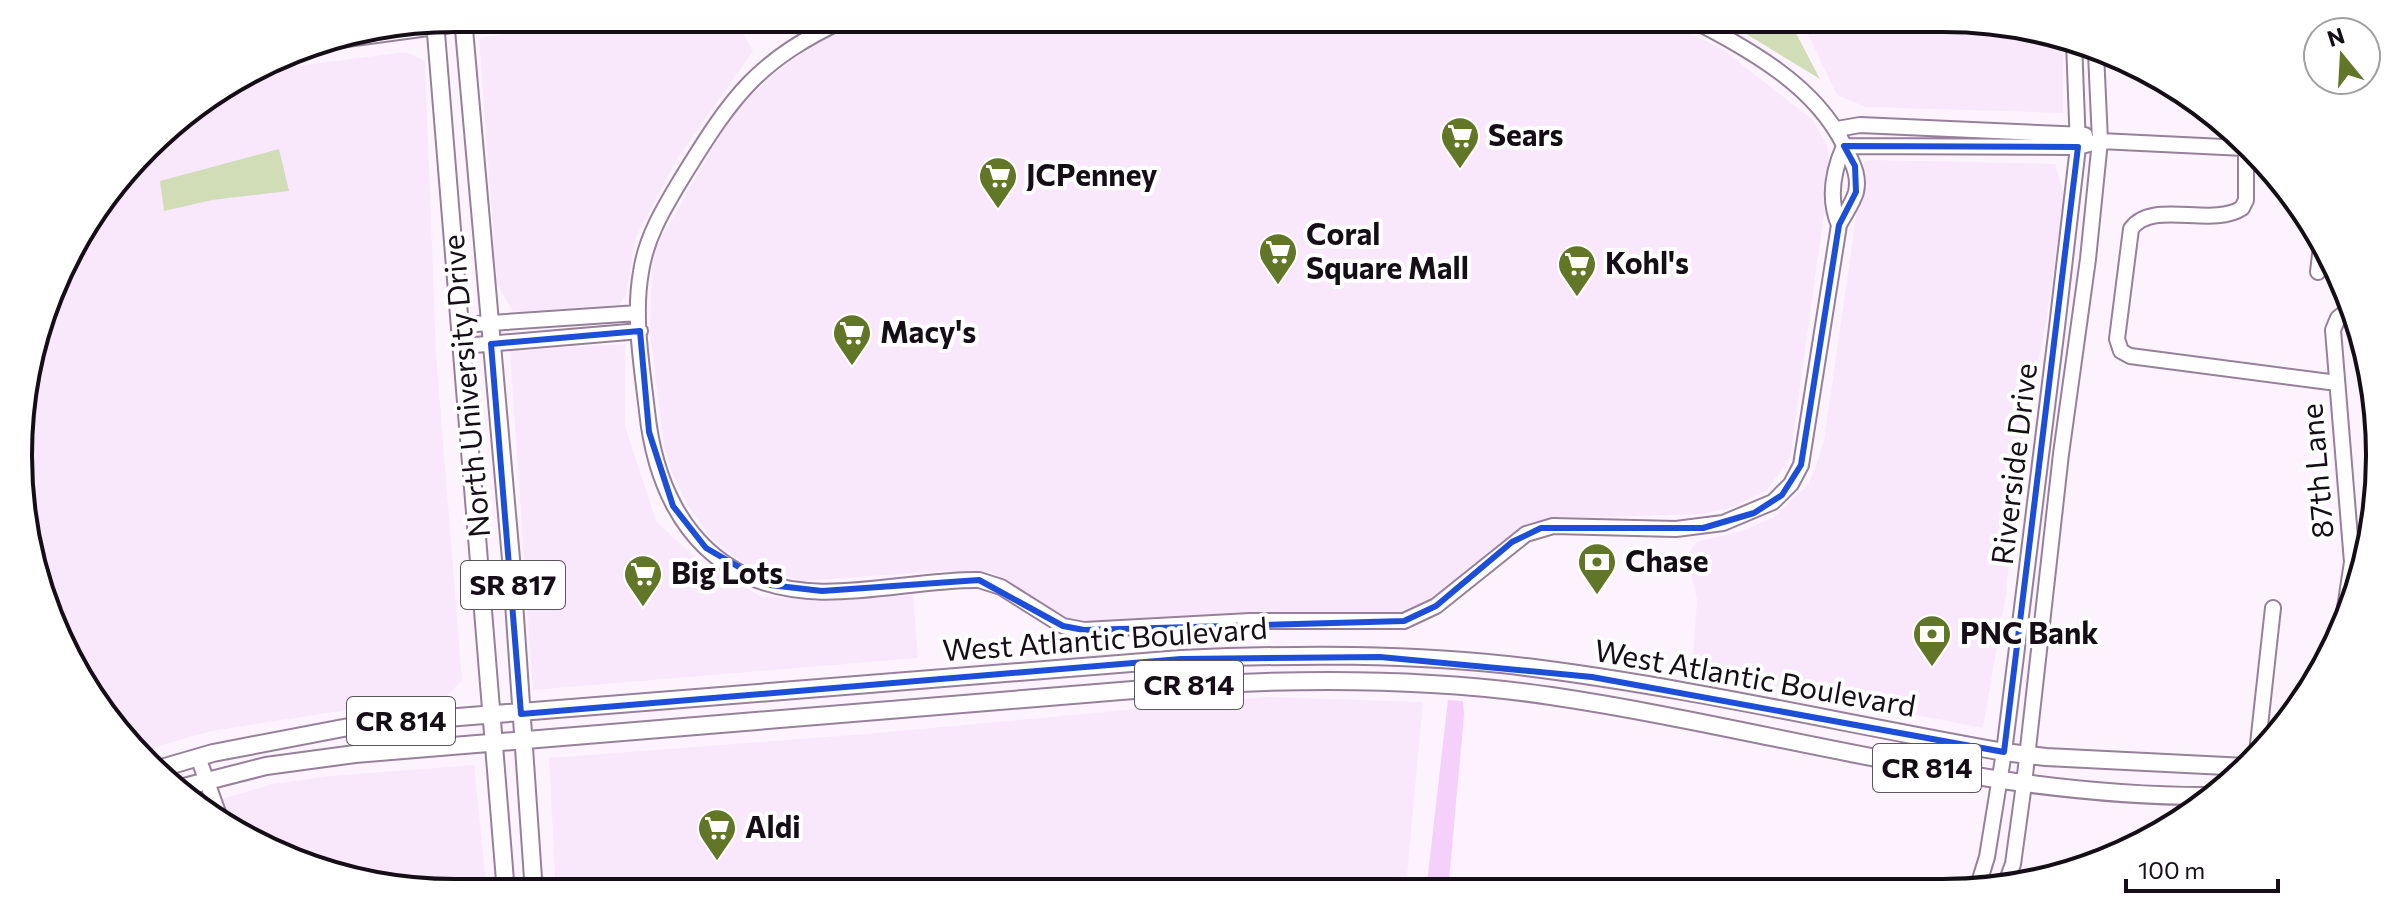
<svg xmlns="http://www.w3.org/2000/svg" width="2398" height="911" viewBox="0 0 2398 911" font-family="Commissioner,sans-serif">
	<style>
		.built { fill: #f9e8fc }
		.green { fill: #d0ddb6 }
		.water { fill: #f4d0fb }
		.lines { fill: none; stroke-linecap: round; stroke-linejoin: round }
		.minor-casing { stroke: #96809a; stroke-width: 18 }
		.major-casing { stroke: #96809a; stroke-width: 20 }
		.minor { stroke: #fff; stroke-width: 14 }
		.major { stroke: #fff; stroke-width: 16 }
		.marked { fill: none; stroke: #1d4ed8; stroke-width: 6; stroke-linejoin: round }
		.labels { text-anchor: middle; stroke-width: 8; stroke-linejoin: round; paint-order: stroke }
		.shield { fill: #fff; stroke: #5b565d; stroke-width: 2 }
		.shield-label { font-size: 28px; font-weight: bold; fill: #150e17 }
		.poi-label { font-size: 30px; font-weight: bold; fill: #150e17; stroke: #fff; text-anchor: start }
		.street-label { font-size: 30px; fill: #150e17; stroke: #fff }
		.rim { fill: none; stroke: #150e17; stroke-width: 4 }
	</style>
	<rect width="100%" height="100%" fill="#fcf3fe"/>
	<!-- built -->
	<path class="built" d="M 607,18 L 734,18 L 753,51 L 677,159 L 636,237 L 626,295 L 619,305 L 513,312 L 497,284 L 479,38 Z
		M 864,18 L 1659,18 L 1722,49 L 1813,120 L 1827,145 L 1830,171 L 1790,458 L 1767,490 L 1733,507 L 1704,514 L 1555,518 L 1521,527 L 1443,590 L 1407,612 L 1091,622 L 1066,618 L 992,572 L 942,571 L 802,581 L 742,562 L 710,537 L 689,507 L 672,473 L 664,446 L 650,331 L 652,264 L 657,246 L 720,134 L 742,104 L 775,73 L 820,40 Z
		M 1800,18 L 1942,18 L 2056,33 L 2063,36 L 2063,113 L 1866,107 L 1837,95 Z
		M 406,52 L 425,61 L 436,354 L 462,680 L 441,702 L 353,709 L 211,731 L 141,751 L 91,698 L 27,541 L 22,398 L 76,237 L 167,126 L 264,70 Z
		M 1875,160 L 2055,164 L 2064,195 L 2045,328 L 2019,458 L 2006,594 L 1983,728 L 1692,671 L 1697,600 L 1687,555 L 1697,542 L 1742,531 L 1774,517 L 1808,485 L 1818,460 L 1824,440 L 1864,162 Z
		M 625,344 L 625,426 L 656,521 L 691,554 L 761,597 L 851,600 L 913,595 L 918,658 L 533,690 L 510,351 Z
		M 1267,697 L 1423,702 L 1407,876 L 1268,885 L 1243,891 L 556,893 L 549,758 L 866,734 Z
		M 474,765 L 487,893 L 455,893 L 342,878 L 231,823 L 222,799 L 273,784 L 331,776 Z"/>
	<!-- green -->
	<path class="green" d="M 1720,18 L 1788,18 L 1820,79 Z
		M 279,149 L 289,191 L 212,200 L 164,211 L 160,181 Z"/>
	<!-- water -->
	<path class="water" d="M 1448,700 L 1463,701 L 1464,715 L 1448,891 L 1305,891 L 1365,884 L 1416,887 L 1427,883 Z"/>
	<g class="lines">
		<!-- minor casing -->
		<g class="minor-casing">
			<path id="minor" d="M 848,18 C 757,60 733,95 682,178 C 664,208 646,237 641,272 C 633,317 642,366 647,411 C 654,478 681,544 745,575 C 818,610 902,579 979,580 L 1001,587 L 1063,626 L 1084,630 L 1250,621 L 1404,621 L 1436,606 L 1526,534 L 1553,526 L 1676,529 L 1723,523 L 1773,502 L 1791,484 L 1801,465 L 1839,225 C 1844,215 1853,203 1856,192 C 1860,174 1851,161 1844,145 C 1814,84 1748,49 1689,18
				M 310,44 L 502,18
				M 1837,129 L 1860,125 L 2085,135
				M 1844,146 L 2078,147 L 2100,141 L 2244,148
				M 2246,151 L 2246,200 L 2242,208 C 2212,228 2152,199 2131,229 L 2117,339 L 2121,351 L 2130,356 L 2337,383
				M 1839,225 C 1828,199 1833,171 1844,146
				M 2318,272 L 2322,237
				M 461,325 L 638,313
				M 463,346 L 640,331
				M 2343,621 L 2352,562 L 2333,330 L 2338,318 L 2347,311
				M 2257,753 L 2273,608
				M 198,757 L 220,818
				M 2004,888 L 2013,864 L 2024,784 L 2061,454 L 2088,259 L 2100,141 L 2096,53
				M 1977,889 L 1987,857 L 2004,752 L 2057,327 L 2078,147 L 2074,42"/>
		</g>
		<!-- major casing -->
		<g class="major-casing">
			<path id="major" d="M 463,18 L 511,559 L 534,893
				M 435,21 L 506,893
				M 158,769 L 213,753 L 359,725 L 1181,659 C 1295,654 1412,653 1526,667 C 1687,687 1845,724 2004,752 L 2046,757 L 2246,767
				M 176,789 L 266,766 L 355,754 L 1182,686 C 1304,678 1430,678 1551,696 C 1773,729 1988,798 2214,796"/>
		</g>
		<!-- minor -->
		<use href="#minor" class="minor"/>
		<!-- major -->
		<use href="#major" class="major"/>
	</g>
	<!-- marked area -->
	<path class="marked" d="M 1844,146 L 2078,147 L 2004,752 L 1592,677 L 1380,657 L 1181,659 L 521,714 L 491,344 L 640,331 L 649,432 L 673,506 L 706,548 L 770,585 L 822,591 L 979,580 L 1063,626 L 1084,630 L 1404,621 L 1436,606 L 1512,542 L 1541,528 L 1703,528 L 1754,513 L 1782,495 L 1801,465 L 1839,225 L 1856,192 L 1855,166 Z"/>
	<!-- icons -->
	<defs>
		<g id="supermarket-pin" transform="scale(2)"><path d="M0 17L-7.5 6A9.5 9.5 0 1 1 7.5 6Z" fill="#617626" stroke="#fff"/><path d="M-6-5.5h2.5l.6 2H6L4.5 2H-2.5L-4.4-4H-6ZM-1.5 3.2a1.3 1.3 0 1 0 .1 0ZM3 3.2a1.3 1.3 0 1 0 .1 0Z" fill="#fff"/></g>
		<g id="bank-pin" transform="scale(2)"><path d="M0 17L-7.5 6A9.5 9.5 0 1 1 7.5 6Z" fill="#617626" stroke="#fff"/><path d="M-6-4H6V4H-6ZM0-2.3a2.3 2.3 0 1 0 0 4.6a2.3 2.3 0 1 0 0-4.6Z" fill="#fff"/></g>
	</defs>
	<g fill-rule="evenodd">
		<use href="#supermarket-pin" x="1460" y="136"/>
		<use href="#supermarket-pin" x="998" y="176"/>
		<use href="#supermarket-pin" x="1278" y="252"/>
		<use href="#supermarket-pin" x="1577" y="264"/>
		<use href="#supermarket-pin" x="852" y="333"/>
		<use href="#bank-pin" x="1597" y="562"/>
		<use href="#supermarket-pin" x="643" y="574"/>
		<use href="#bank-pin" x="1932" y="634"/>
		<use href="#supermarket-pin" x="717" y="828"/>
	</g>
	<g class="labels">
		<!-- shield labels -->
		<g class="shield">
			<rect x="461" y="561" width="104" height="48" rx="6"/>
			<rect x="1135" y="661" width="108" height="48" rx="6"/>
			<rect x="347" y="697" width="108" height="48" rx="6"/>
			<rect x="1873" y="744" width="108" height="48" rx="6"/>
		</g>
		<g class="shield-label">
			<text x="513" y="595">SR 817</text>
			<text x="1189" y="695">CR 814</text>
			<text x="401" y="731">CR 814</text>
			<text x="1927" y="778">CR 814</text>
		</g>
		<!-- poi labels -->
		<g class="poi-label">
			<text x="1488" y="146">Sears</text>
			<text x="1026" y="186">JCPenney</text>
			<text x="1306" y="245">Coral<tspan x="1306" dy="34">Square Mall</tspan></text>
			<text x="1605" y="274">Kohl's</text>
			<text x="880" y="343">Macy's</text>
			<text x="1625" y="572">Chase</text>
			<text x="671" y="584">Big Lots</text>
			<text x="1960" y="644">PNC Bank</text>
			<text x="745" y="838">Aldi</text>
		</g>
		<!-- street labels -->
		<g class="street-label">
			<text transform="translate(467 386) rotate(-95)" y="10">North University Drive</text>
			<text transform="translate(2015 464) rotate(-83)" y="10">Riverside Drive</text>
			<text transform="translate(2318 471) rotate(-95)" y="10">87th Lane</text>
			<text transform="translate(1105 640) rotate(-4)" y="10">West Atlantic Boulevard</text>
			<text transform="translate(1755 679) rotate(10)" y="10">West Atlantic Boulevard</text>
		</g>
	</g>
	<!-- crop -->
	<path d="M0 0H2398V911H0ZM455 32H1943A423 423 0 0 1 2366 455V456A423 423 0 0 1 1943 879H455A423 423 0 0 1 32 456V455A423 423 0 0 1 455 32Z" fill="#fff" fill-rule="evenodd"/>
	<path class="rim" d="M455 32H1943A423 423 0 0 1 2366 455V456A423 423 0 0 1 1943 879H455A423 423 0 0 1 32 456V455A423 423 0 0 1 455 32Z"/>
	<!-- north arrow -->
	<g transform="translate(2342 56) rotate(342)"><circle r="38" fill="#ffffff" stroke="#a19fa2" stroke-width="2"/>
	<path d="M0-6L14 30L0 20L-14 30Z" fill="#617626"/>
	<text y="-12" font-size="22" font-weight="bold" text-anchor="middle" fill="#150e17">N</text>
	</g>
	<!-- scale -->
	<path d="M2126 879v12h152v-12" fill="none" stroke="#150e17" stroke-width="4"/>
	<text x="2138" y="879" font-size="24" fill="#150e17" stroke="#ffffff" stroke-width="6" paint-order="stroke">100 m</text>
</svg>
